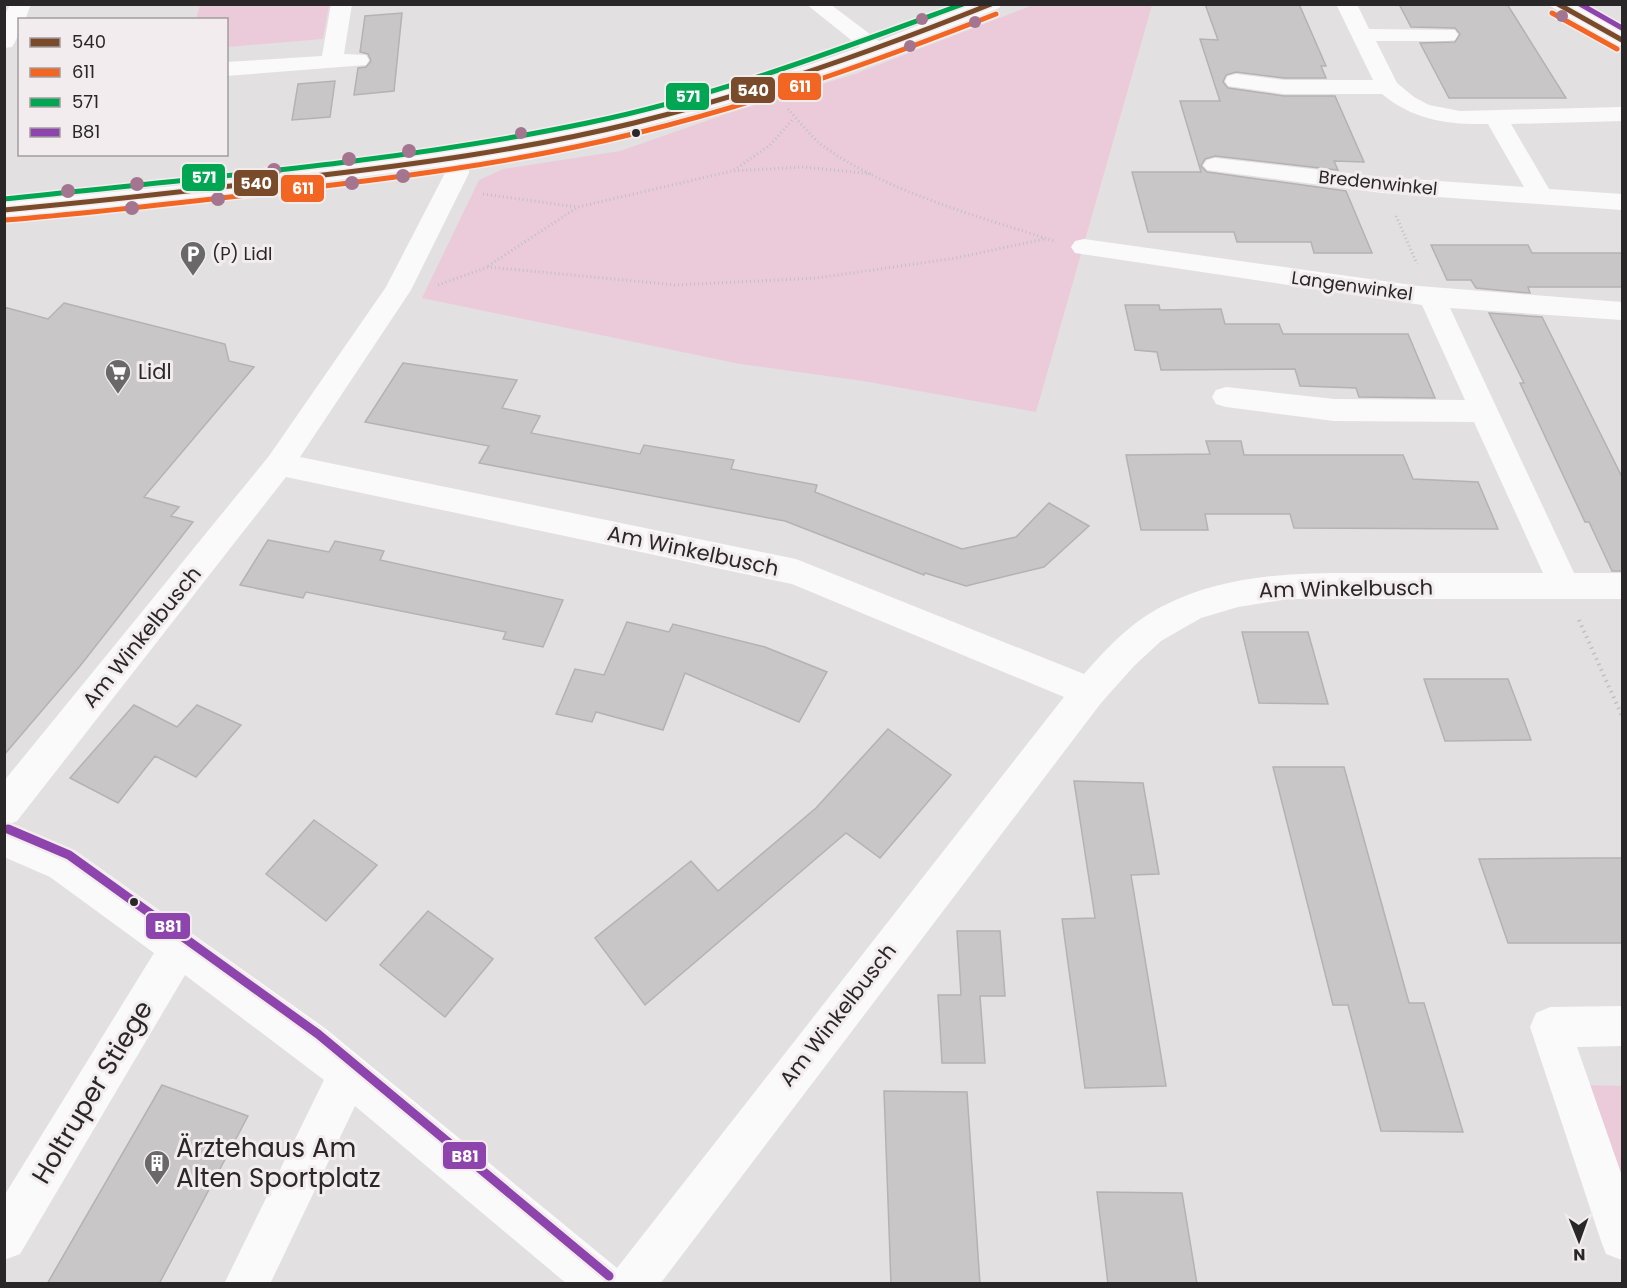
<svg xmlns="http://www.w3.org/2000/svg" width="1627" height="1288" viewBox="0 0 1627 1288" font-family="Poppins,sans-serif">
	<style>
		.green { fill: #ebcbd9 }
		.building { fill: #c9c6c7; stroke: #b4b2b3; stroke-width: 1.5 }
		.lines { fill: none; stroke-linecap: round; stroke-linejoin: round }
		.path-far1 { stroke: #c1c0c0; stroke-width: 3; stroke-dasharray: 1 3; stroke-linecap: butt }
		.path { stroke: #c1c0c0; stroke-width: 4; stroke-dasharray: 1.5 4.5; stroke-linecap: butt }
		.minor { fill: #fbfafa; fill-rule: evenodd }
		.bus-1-casing { stroke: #f2ecee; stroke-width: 8 }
		.bus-2-casing { stroke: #f2ecee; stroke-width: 8 }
		.bus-3-casing { stroke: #f2ecee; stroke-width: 8 }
		.bus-4-far1-casing { stroke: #f2ecee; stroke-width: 8 }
		.bus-4-casing { stroke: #f2ecee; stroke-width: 14 }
		.bus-1 { stroke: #7a4b2a; stroke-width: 5 }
		.bus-2 { stroke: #f26522; stroke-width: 5 }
		.bus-3 { stroke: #00a651; stroke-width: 5 }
		.bus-4-far1 { stroke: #8e44ad; stroke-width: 5 }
		.bus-4 { stroke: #8e44ad; stroke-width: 9 }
		.tree { fill: #a4758f }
		.bus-dot { fill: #292728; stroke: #f2ecee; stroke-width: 2 }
		.labels { text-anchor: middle; stroke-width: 6; stroke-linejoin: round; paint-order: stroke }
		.far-street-label { font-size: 18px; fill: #292728; stroke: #f2ecee }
		.far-poi-label { font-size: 18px; fill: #292728; stroke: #f2ecee; text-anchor: start }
		.poi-label { font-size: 21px; fill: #292728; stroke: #f2ecee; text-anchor: start }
		.street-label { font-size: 21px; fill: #292728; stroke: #f2ecee }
		.near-street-label { font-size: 26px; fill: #292728; stroke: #f2ecee }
		.near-poi-label { font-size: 26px; fill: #292728; stroke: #f2ecee; text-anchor: start }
		.line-badge { stroke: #f2ecee; stroke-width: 2 }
		.badge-label { font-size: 16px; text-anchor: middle; font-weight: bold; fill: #fff }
	</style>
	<rect width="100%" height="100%" fill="#e3e0e1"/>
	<!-- green -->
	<path class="green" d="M 200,5 L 200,4 L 329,5 L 323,39 L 227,47 L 226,20 L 196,19 Z
		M 1033,5 L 1152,5 L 1036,412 L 863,381 L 740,364 L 422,298 L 479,180 L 503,169 L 620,151 L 726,114 L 855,74 Z
		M 1585,1085 L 1622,1086 L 1622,1186 L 1621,1186 Z"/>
	<!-- building -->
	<path class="building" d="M 1205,4 L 1299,4 L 1326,66 L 1321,66 L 1326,78 L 1284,78 L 1236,72 L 1226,75 L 1223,82 L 1228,88 L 1284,96 L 1335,96 L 1364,162 L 1334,161 L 1338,170 L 1215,156 L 1205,159 L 1201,166 L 1207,172 L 1346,191 L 1372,253 L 1314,253 L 1311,242 L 1237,242 L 1234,232 L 1148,232 L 1132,172 L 1201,172 L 1180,101 L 1220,101 L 1200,39 L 1218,40 Z
		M 1399,4 L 1507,4 L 1566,98 L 1449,98 L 1420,43 L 1455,42 L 1460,34 L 1455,28 L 1411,27 Z
		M 402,13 L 394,91 L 354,95 L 358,68 L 366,67 L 371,61 L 368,54 L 360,52 L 365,16 Z
		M 335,81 L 330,117 L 292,120 L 298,84 Z
		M 1431,245 L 1528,245 L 1532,253 L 1623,253 L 1623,287 L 1528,287 L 1530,293 L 1476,288 L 1471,280 L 1447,280 Z
		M 64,303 L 225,344 L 229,361 L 254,367 L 144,497 L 179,507 L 171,516 L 193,522 L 80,666 L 4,755 L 4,307 L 48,319 Z
		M 1125,305 L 1159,305 L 1160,310 L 1221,309 L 1225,324 L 1279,324 L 1283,334 L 1408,334 L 1435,398 L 1359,397 L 1356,388 L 1300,386 L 1295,369 L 1161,370 L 1157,352 L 1135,350 Z
		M 1489,313 L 1542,317 L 1623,479 L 1623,571 L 1612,571 L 1589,522 L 1585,522 L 1520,383 L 1524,383 Z
		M 403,363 L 517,380 L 502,408 L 540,416 L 531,433 L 640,454 L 644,445 L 734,460 L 731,469 L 817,485 L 815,492 L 962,549 L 1016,537 L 1049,503 L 1089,526 L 1044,567 L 966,586 L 925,573 L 924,575 L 785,521 L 479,463 L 489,446 L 365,422 Z
		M 1206,441 L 1241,441 L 1244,455 L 1403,455 L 1413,479 L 1478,482 L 1498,529 L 1294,528 L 1290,514 L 1205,514 L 1208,530 L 1141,530 L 1126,455 L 1210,454 Z
		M 268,540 L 329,552 L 335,541 L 384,551 L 380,560 L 563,600 L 543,647 L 503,639 L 506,632 L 306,592 L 303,598 L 240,585 Z
		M 627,622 L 669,632 L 673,624 L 765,647 L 827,672 L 799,722 L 685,673 L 663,730 L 596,712 L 592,722 L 556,714 L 575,669 L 604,675 Z
		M 1242,632 L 1308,632 L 1328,704 L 1259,703 Z
		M 1424,679 L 1508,679 L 1531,740 L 1445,741 Z
		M 134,705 L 177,727 L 197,705 L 241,725 L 196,777 L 155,756 L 118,803 L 70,778 Z
		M 888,729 L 951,775 L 880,858 L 846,833 L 645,1005 L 595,938 L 691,861 L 718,891 L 816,808 Z
		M 1273,767 L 1344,767 L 1409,1003 L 1424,1003 L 1463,1132 L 1381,1131 L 1348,1005 L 1333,1005 Z
		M 1074,781 L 1143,783 L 1159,874 L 1131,875 L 1166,1086 L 1085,1088 L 1062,919 L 1095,918 Z
		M 314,820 L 377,865 L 326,921 L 266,874 Z
		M 1593,858 L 1623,858 L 1623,943 L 1508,943 L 1479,859 Z
		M 428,911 L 493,959 L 445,1017 L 380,965 Z
		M 957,931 L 1000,931 L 1005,996 L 980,996 L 985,1063 L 942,1063 L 938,995 L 961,995 Z
		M 162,1085 L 248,1116 L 159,1284 L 47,1284 Z
		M 884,1091 L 967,1092 L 980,1284 L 891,1284 Z
		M 1097,1192 L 1182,1193 L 1197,1284 L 1108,1284 Z"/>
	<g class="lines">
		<!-- path-far1 -->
		<path class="path-far1" d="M 788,109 C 799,121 810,136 823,146 C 889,193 978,216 1054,241
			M 734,170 L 770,145 L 794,118
			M 483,194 L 577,207
			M 1396,216 L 1417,264
			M 488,266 L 578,207 L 732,171 L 804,167 L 872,174
			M 438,285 L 488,267 L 676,285 L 817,278 L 956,258 L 1044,239"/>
		<!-- path -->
		<path class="path" d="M 1579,620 L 1622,716"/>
		<!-- minor -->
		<path class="minor" d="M 10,4 L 31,4 L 25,20 L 20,20 C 20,30 18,38 12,47 L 4,48 L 4,17 Z
			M 331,4 L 352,4 L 344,54 L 366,55 L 369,60 L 366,65 L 226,76 L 226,62 L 322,56 Z
			M 806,4 L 830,4 L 879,41 L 972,4 L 1002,4 L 999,8 C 828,78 652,133 469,163 L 469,173 L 411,290 L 300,457 L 796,559 L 1084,674 C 1107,648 1131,622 1163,606 C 1233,570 1310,573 1387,573 C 1439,573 1491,573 1543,573 L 1474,422 L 1334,421 L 1226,407 L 1216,404 L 1212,397 L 1216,390 L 1226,387 L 1334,399 L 1465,400 L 1422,305 L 1075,253 L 1071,247 L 1075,241 L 1084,239 L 1419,286 L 1622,302 L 1622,320 L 1450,308 L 1574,573 L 1622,573 L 1622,599 L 1288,599 L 1238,607 L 1201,618 L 1161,641 L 1134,666 L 1101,703 L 660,1284 L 567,1284 L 355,1106 L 270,1284 L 224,1284 L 324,1080 L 185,975 L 20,1254 L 4,1260 L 4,1196 L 154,953 L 50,877 L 4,857 L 4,781 L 269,456 L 386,287 L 445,173 L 445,166 L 213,196 L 4,218 L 4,202 C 294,176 586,147 860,47 ZM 286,477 L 792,584 L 1064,697 L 617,1268 L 326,1029 L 76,851 L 10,824 L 17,821 Z
			M 1336,4 L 1357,4 L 1369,29 L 1455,30 L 1458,35 L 1455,40 L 1447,41 L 1376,41 L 1397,83 L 1414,97 L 1429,105 L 1460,111 L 1622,107 L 1622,121 L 1511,124 L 1549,189 L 1622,194 L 1622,210 L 1382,193 L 1207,170 L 1203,165 L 1207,160 L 1215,158 L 1382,177 L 1524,187 L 1488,124 C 1449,125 1413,120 1382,94 L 1284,94 L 1228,86 L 1225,81 L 1228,76 L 1236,74 L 1284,80 L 1373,80 Z
			M 1547,4 L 1573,4 L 1622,31 L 1622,46 L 1614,45 Z
			M 1622,1006 L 1622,1046 L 1577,1047 L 1622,1176 L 1622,1260 L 1606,1254 L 1600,1238 L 1530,1027 L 1536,1013 L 1550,1007 Z"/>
		<!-- bus-1 casing -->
		<g class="bus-1-casing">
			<path id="bus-1" d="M 1558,4 L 1622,40
				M 4,210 C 102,201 200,190 298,178 C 410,165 523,150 634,123 C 756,93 874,51 991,4"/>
		</g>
		<!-- bus-2 casing -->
		<g class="bus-2-casing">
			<path id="bus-2" d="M 1552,13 L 1617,49
				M 5,220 C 92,213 178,203 264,193 C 389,179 515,163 637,133 C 760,103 879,60 996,14"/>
		</g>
		<!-- bus-3 casing -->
		<g class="bus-3-casing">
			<path id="bus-3" d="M 4,199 C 198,178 395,163 587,123 C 715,97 840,49 963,4"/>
		</g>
		<!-- bus-4-far1 casing -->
		<g class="bus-4-far1-casing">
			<path id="bus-4-far1" d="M 1580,4 L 1622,28"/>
		</g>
		<!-- bus-4 casing -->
		<g class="bus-4-casing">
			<path id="bus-4" d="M 8,829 L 69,855 L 318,1034 L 609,1276"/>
		</g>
		<!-- bus-1 -->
		<use href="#bus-1" class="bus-1"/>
		<!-- bus-2 -->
		<use href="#bus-2" class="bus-2"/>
		<!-- bus-3 -->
		<use href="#bus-3" class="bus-3"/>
		<!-- bus-4-far1 -->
		<use href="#bus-4-far1" class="bus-4-far1"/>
		<!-- bus-4 -->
		<use href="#bus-4" class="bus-4"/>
	</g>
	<!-- trees -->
	<g class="tree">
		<circle cx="1562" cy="16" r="6"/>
		<circle cx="922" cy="19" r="6"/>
		<circle cx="975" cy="22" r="6"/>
		<circle cx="910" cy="46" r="6"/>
		<circle cx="521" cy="133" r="6"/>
		<circle cx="409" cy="151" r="7"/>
		<circle cx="349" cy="159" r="7"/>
		<circle cx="274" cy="170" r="7"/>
		<circle cx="403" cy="176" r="7"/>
		<circle cx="210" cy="177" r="7"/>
		<circle cx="352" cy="183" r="7"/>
		<circle cx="137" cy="184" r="7"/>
		<circle cx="68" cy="191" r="7"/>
		<circle cx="218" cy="199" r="7"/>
		<circle cx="132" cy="208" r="7"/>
	</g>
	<!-- icons -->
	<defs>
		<g id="parking-pin" transform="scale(1.35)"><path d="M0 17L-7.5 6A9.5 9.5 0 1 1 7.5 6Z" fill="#6a6869" stroke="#f2ecee"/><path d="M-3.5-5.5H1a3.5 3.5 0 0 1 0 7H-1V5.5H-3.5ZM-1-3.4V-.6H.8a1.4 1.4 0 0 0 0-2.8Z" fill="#fff"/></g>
		<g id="supermarket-pin" transform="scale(1.35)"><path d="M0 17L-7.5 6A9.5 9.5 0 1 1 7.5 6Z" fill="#6a6869" stroke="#f2ecee"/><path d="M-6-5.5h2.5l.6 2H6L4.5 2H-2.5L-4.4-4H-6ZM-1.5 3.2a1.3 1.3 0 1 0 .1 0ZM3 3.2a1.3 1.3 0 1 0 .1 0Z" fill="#fff"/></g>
		<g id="building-pin" transform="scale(1.35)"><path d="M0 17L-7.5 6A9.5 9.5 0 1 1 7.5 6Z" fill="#6a6869" stroke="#f2ecee"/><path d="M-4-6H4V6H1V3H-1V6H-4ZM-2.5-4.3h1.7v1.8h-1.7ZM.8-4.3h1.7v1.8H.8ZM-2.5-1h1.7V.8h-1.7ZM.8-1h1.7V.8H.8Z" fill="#fff"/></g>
	</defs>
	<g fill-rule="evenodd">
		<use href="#parking-pin" x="193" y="254"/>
		<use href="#supermarket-pin" x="118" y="372"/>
		<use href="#building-pin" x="157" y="1163"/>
	</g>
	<!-- markers -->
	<g class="bus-dot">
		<circle cx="636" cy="133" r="5"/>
		<circle cx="134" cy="902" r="5"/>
	</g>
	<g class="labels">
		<!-- far-street labels -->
		<g class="far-street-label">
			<text transform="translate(1378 183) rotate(6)" y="6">Bredenwinkel</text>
			<text transform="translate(1352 286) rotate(8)" y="6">Langenwinkel</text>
		</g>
		<!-- far-poi labels -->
		<g class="far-poi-label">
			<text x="212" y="260">(P) Lidl</text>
		</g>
		<!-- poi labels -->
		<g class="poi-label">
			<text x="138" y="379">Lidl</text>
		</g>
		<!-- street labels -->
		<g class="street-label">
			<text transform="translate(693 551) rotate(12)" y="7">Am Winkelbusch</text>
			<text transform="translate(1346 589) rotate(-1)" y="7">Am Winkelbusch</text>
			<text transform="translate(142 637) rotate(-51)" y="7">Am Winkelbusch</text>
			<text transform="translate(838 1015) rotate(-52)" y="7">Am Winkelbusch</text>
		</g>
		<!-- near-street labels -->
		<g class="near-street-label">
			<text transform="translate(92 1092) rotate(-59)" y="9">Holtruper Stiege</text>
		</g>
		<!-- near-poi labels -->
		<g class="near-poi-label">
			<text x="176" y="1157">Ärztehaus Am<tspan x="176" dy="30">Alten Sportplatz</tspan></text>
		</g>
	</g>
	<g class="line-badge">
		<rect x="777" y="72" width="45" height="29" rx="6" fill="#f26522"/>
		<rect x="730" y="76" width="46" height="28" rx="6" fill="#7a4b2a"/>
		<rect x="665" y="82" width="45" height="29" rx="6" fill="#00a651"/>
		<rect x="181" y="163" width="45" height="29" rx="6" fill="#00a651"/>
		<rect x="233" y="169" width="46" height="28" rx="6" fill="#7a4b2a"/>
		<rect x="280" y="174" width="45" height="29" rx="6" fill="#f26522"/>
		<rect x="145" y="912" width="46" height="28" rx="6" fill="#8e44ad"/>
		<rect x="442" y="1141" width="45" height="29" rx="6" fill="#8e44ad"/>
	</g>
	<g class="badge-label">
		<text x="800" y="92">611</text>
		<text x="753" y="96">540</text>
		<text x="688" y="102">571</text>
		<text x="204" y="183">571</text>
		<text x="256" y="189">540</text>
		<text x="303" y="194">611</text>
		<text x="168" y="932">B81</text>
		<text x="465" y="1162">B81</text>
	</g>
	<!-- border -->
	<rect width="1627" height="1288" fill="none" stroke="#292728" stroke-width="12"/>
	<!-- legend -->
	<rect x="18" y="18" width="210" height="138" fill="#f2ecee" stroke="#a29d9f" stroke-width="1.5"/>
	<rect x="30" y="38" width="30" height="9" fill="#7a4b2a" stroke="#a29d9f" stroke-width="1.5"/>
	<text x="72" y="48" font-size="18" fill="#292728">540</text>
	<rect x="30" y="68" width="30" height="9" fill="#f26522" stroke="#a29d9f" stroke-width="1.5"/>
	<text x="72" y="78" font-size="18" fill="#292728">611</text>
	<rect x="30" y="98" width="30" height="9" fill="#00a651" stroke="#a29d9f" stroke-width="1.5"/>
	<text x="72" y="108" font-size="18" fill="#292728">571</text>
	<rect x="30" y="128" width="30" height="9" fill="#8e44ad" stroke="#a29d9f" stroke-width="1.5"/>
	<text x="72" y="138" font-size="18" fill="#292728">B81</text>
	<!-- north arrow -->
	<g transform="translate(1579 1240) rotate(179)" stroke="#f2ecee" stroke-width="4.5" paint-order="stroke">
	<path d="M0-4.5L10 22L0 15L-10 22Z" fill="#292728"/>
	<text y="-9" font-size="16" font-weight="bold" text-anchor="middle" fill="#292728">N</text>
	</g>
</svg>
